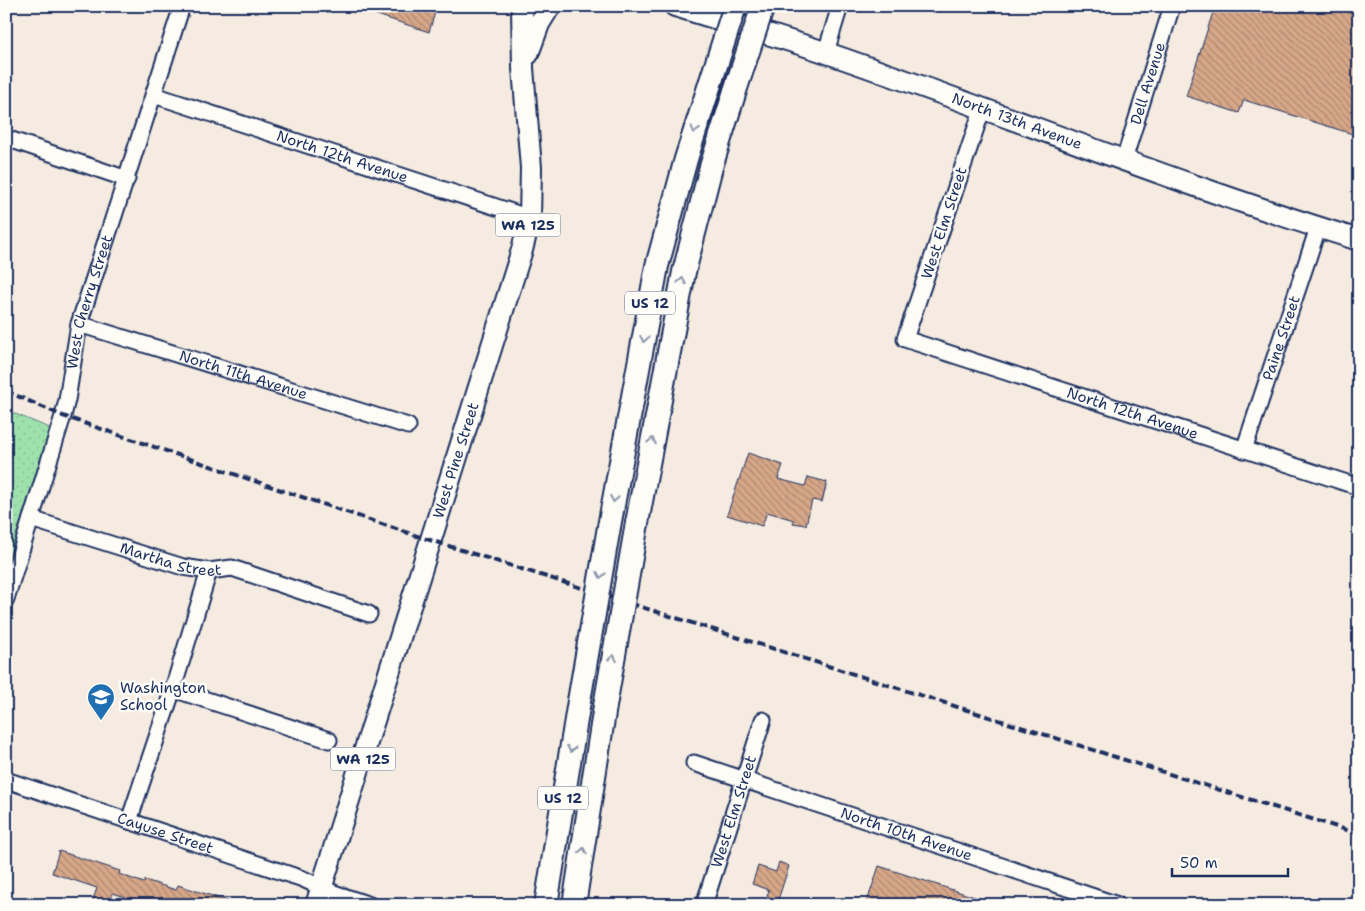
<svg xmlns="http://www.w3.org/2000/svg" width="1365" height="911" viewBox="0 0 1365 911" font-family="'Shantell Sans',sans-serif">
	<style>
		.park { fill: url(#park-dots); stroke: #5c8886 }
		.building { fill: url(#building-back-hatch); stroke: #1b2f5e }
		.lines { fill: none; stroke-linecap: round; stroke-linejoin: round }
		.minor-casing { stroke: #1b2f5e; stroke-width: 19 }
		.major-casing { stroke: #1b2f5e; stroke-width: 24 }
		.highway-casing { stroke: #1b2f5e; stroke-width: 26 }
		.minor { stroke: #fdfcf7; stroke-width: 15 }
		.major { stroke: #fdfcf7; stroke-width: 20 }
		.highway { stroke: #fdfcf7; stroke-width: 22 }
		.rail { stroke: #1b2f5e; stroke-width: 4; stroke-dasharray: 8 4; stroke-linecap: butt }
		.highway-bridge-casing { stroke: #1b2f5e; stroke-width: 26; stroke-linecap: butt }
		.highway-bridge { stroke: #fdfcf7; stroke-width: 22 }
		.oneway { stroke: #8c96aa }
		.labels { text-anchor: middle; stroke-width: 5; stroke-linejoin: round; paint-order: stroke }
		.shield { fill: #fdfcf7; stroke: #5f6c8c; stroke-width: 1 }
		.shield-label { font-size: 14px; font-weight: bold; fill: #1b2f5e }
		.street-label { font-size: 15px; fill: #1b2f5e; stroke: #fdfcf7 }
		.poi-label { font-size: 15px; fill: #1b2f5e; stroke: #fdfcf7; text-anchor: start }
	</style>
	<defs>
		<pattern id="park-dots" width="8" height="8" patternUnits="userSpaceOnUse" patternTransform="scale(1.25)"><rect width="8" height="8" fill="#9ee1ad"/><path d="M2 2h.1M6 6h.1" fill="none" stroke="#88c197" stroke-width="1.8" stroke-linecap="round"/></pattern>
		<pattern id="building-back-hatch" width="6" height="6" patternUnits="userSpaceOnUse" patternTransform="scale(1.25)"><rect width="6" height="6" fill="#d7a788"/><path d="M-1 5l2 2M0 0l6 6M5-1l2 2" fill="none" stroke="#ae8872"/></pattern>
	</defs>
	<rect width="100%" height="100%" fill="#f5ebe1"/>
	<filter id="ink" filterUnits="userSpaceOnUse"><feTurbulence type="fractalNoise" baseFrequency=".02" numOctaves="2"/><feDisplacementMap in="SourceGraphic" scale="10" xChannelSelector="R" yChannelSelector="G"/><feConvolveMatrix kernelMatrix="1 2 1 2 8 2 1 2 1" color-interpolation-filters="sRGB"/></filter>
	<g filter="url(#ink)">
		<!-- park -->
		<path class="park" d="M 6,410 L 52,429 L 6,565 Z"/>
		<!-- building -->
		<path class="building" d="M 359,6 L 437,6 L 429,32 L 359,9 Z
			M 1215,6 L 1359,6 L 1359,136 L 1244,100 L 1239,113 L 1186,96 Z
			M 748,453 L 783,465 L 778,479 L 805,486 L 808,477 L 827,482 L 822,502 L 812,500 L 806,525 L 793,523 L 794,520 L 767,512 L 762,526 L 727,515 Z
			M 59,851 L 120,871 L 119,874 L 144,883 L 145,880 L 176,890 L 178,885 L 231,902 L 231,905 L 147,905 L 113,893 L 109,905 L 100,905 L 92,902 L 97,888 L 52,873 Z
			M 779,862 L 789,866 L 778,900 L 767,896 L 769,890 L 752,884 L 758,866 L 776,872 Z
			M 879,866 L 990,902 L 990,905 L 866,905 Z"/>
		<g class="lines">
			<!-- minor casing -->
			<g class="minor-casing">
				<g id="minor">
					<path d="M 826,52 L 840,6"/>
					<path id="s1" d="M 154,95 L 530,218"/>
					<path id="s2" d="M 983,107 L 905,339 L 1359,487"/>
					<path d="M 6,138 L 127,179"/>
					<path id="s3" d="M 1124,160 L 1172,6"/>
					<path id="s4" d="M 79,324 L 408,426"/>
					<path id="s5" d="M 1244,450 L 1318,228"/>
					<path id="s6" d="M 31,519 L 183,567 L 209,571 L 232,568 L 369,614"/>
					<path id="s7" d="M 6,599 L 63,416 L 67,400 L 79,324 L 182,6"/>
					<path d="M 173,689 L 329,740"/>
					<path id="s8" d="M 694,763 L 1118,905"/>
					<path id="s9" d="M 6,780 L 303,879 L 334,893 L 370,905"/>
					<path d="M 129,821 L 173,689 L 209,571"/>
					<path id="s10" d="M 704,905 L 763,720"/>
				</g>
			</g>
			<!-- major casing -->
			<g class="major-casing">
				<g id="major">
					<path id="s11" d="M 675,6 C 726,22 777,36 827,53 C 1005,114 1179,185 1359,240"/>
					<path d="M 528,54 L 539,24 L 550,6"/>
					<path id="s12" d="M 316,905 L 522,250 L 530,218 L 531,168 L 523,68 L 522,6"/>
				</g>
			</g>
			<!-- highway casing -->
			<g class="highway-casing">
				<path id="highway" d="M 637,523 L 684,272 L 711,167 L 735,91
					M 609,527 L 657,266 L 686,159 L 710,84
					M 546,905 L 579,701
					M 574,905 L 605,706"/>
			</g>
			<!-- minor -->
			<use href="#minor" class="minor"/>
			<!-- major -->
			<use href="#major" class="major"/>
			<!-- highway -->
			<use href="#highway" class="highway"/>
			<!-- rail -->
			<path class="rail" d="M 6,391 L 63,416 L 414,535 L 1359,834"/>
			<!-- highway-bridge casing -->
			<g class="highway-bridge-casing">
				<path id="highway-bridge" d="M 710,84 L 735,6
					M 735,91 L 763,6
					M 579,701 L 609,527
					M 605,706 L 637,523"/>
			</g>
			<!-- highway-bridge -->
			<use href="#highway-bridge" class="highway-bridge"/>
		</g>
		<!-- one-way arrows -->
		<defs><path id="oneway-chevron" d="M-2-3.5L2.5 0L-2 3.5" fill="none" stroke-width="1.6" stroke-linecap="round" stroke-linejoin="round" transform="scale(1.25)"/></defs>
		<g class="oneway">
			<use href="#oneway-chevron" transform="translate(695 130) rotate(107)"/>
			<use href="#oneway-chevron" transform="translate(682 281) rotate(-79)"/>
			<use href="#oneway-chevron" transform="translate(644 339) rotate(100)"/>
			<use href="#oneway-chevron" transform="translate(652 441) rotate(-79)"/>
			<use href="#oneway-chevron" transform="translate(614 499) rotate(100)"/>
			<use href="#oneway-chevron" transform="translate(601 575) rotate(100)"/>
			<use href="#oneway-chevron" transform="translate(613 658) rotate(-80)"/>
			<use href="#oneway-chevron" transform="translate(571 749) rotate(99)"/>
			<use href="#oneway-chevron" transform="translate(583 851) rotate(-81)"/>
		</g>
	</g>
	<!-- icons -->
	<defs>
		<g id="school-pin" transform="scale(1.4375)"><path d="M0 17L-7.5 6A9.5 9.5 0 1 1 7.5 6Z" fill="#1f6fb2" stroke="#fdfcf7"/><path d="M0-5L7-2L0 1L-7-2ZM-4 1L0 2.5L4 1V4Q0 6-4 4Z" fill="#fff"/></g>
	</defs>
	<g fill-rule="evenodd">
		<use href="#school-pin" x="101" y="697"/>
	</g>
	<g class="labels">
		<!-- shield labels -->
		<g class="shield">
			<rect x="495.5" y="213.5" width="65" height="23" rx="4"/>
			<rect x="625" y="291.5" width="50" height="23" rx="4"/>
			<rect x="330.5" y="747.5" width="65" height="23" rx="4"/>
			<rect x="538" y="786.5" width="50" height="23" rx="4"/>
		</g>
		<g class="shield-label">
			<text x="528" y="230">WA 125</text>
			<text x="650" y="308">US 12</text>
			<text x="363" y="764">WA 125</text>
			<text x="563" y="803">US 12</text>
		</g>
		<!-- street labels -->
		<g class="street-label">
			<text dy="5" stroke="none"><textPath href="#s3" startOffset="80">Dell Avenue</textPath></text>
			<text dy="5" stroke="none"><textPath href="#s11" startOffset="361">North 13th Avenue</textPath></text>
			<text dy="5" stroke="none"><textPath href="#s1" startOffset="198">North 12th Avenue</textPath></text>
			<text transform="translate(944 223) rotate(-72)" y="5">West Elm Street</text>
			<text dy="5" stroke="none"><textPath href="#s7" startOffset="309">West Cherry Street</textPath></text>
			<text dy="5" stroke="none"><textPath href="#s5" startOffset="118">Paine Street</textPath></text>
			<text dy="5" stroke="none"><textPath href="#s4" startOffset="172">North 11th Avenue</textPath></text>
			<text dy="5" stroke="none"><textPath href="#s2" startOffset="484">North 12th Avenue</textPath></text>
			<text dy="5" stroke="none"><textPath href="#s12" startOffset="466">West Pine Street</textPath></text>
			<text dy="5" stroke="none"><textPath href="#s6" startOffset="146">Martha Street</textPath></text>
			<text dy="5" stroke="none"><textPath href="#s10" startOffset="98">West Elm Street</textPath></text>
			<text dy="5" stroke="none"><textPath href="#s9" startOffset="168">Cayuse Street</textPath></text>
			<text dy="5" stroke="none"><textPath href="#s8" startOffset="224">North 10th Avenue</textPath></text>
		</g>
		<!-- poi labels -->
		<g class="poi-label">
			<text x="120" y="693">Washington<tspan x="120" dy="17">School</tspan></text>
		</g>
	</g>
	<!-- margin -->
	<rect width="1365" height="911" fill="none" stroke="#fdfcf7" stroke-width="25"/>
	<rect x="12" y="12" width="1340" height="886" fill="none" stroke="#1b2f5e" stroke-width="2" filter="url(#ink)"/>
	<!-- scale -->
	<path d="M1172 868v8h116v-8" fill="none" stroke="#1b2f5e" stroke-width="2.5"/>
	<text x="1180" y="868" font-size="15" fill="#1b2f5e" stroke="#fdfcf7" stroke-width="4" paint-order="stroke">50 m</text>
</svg>
